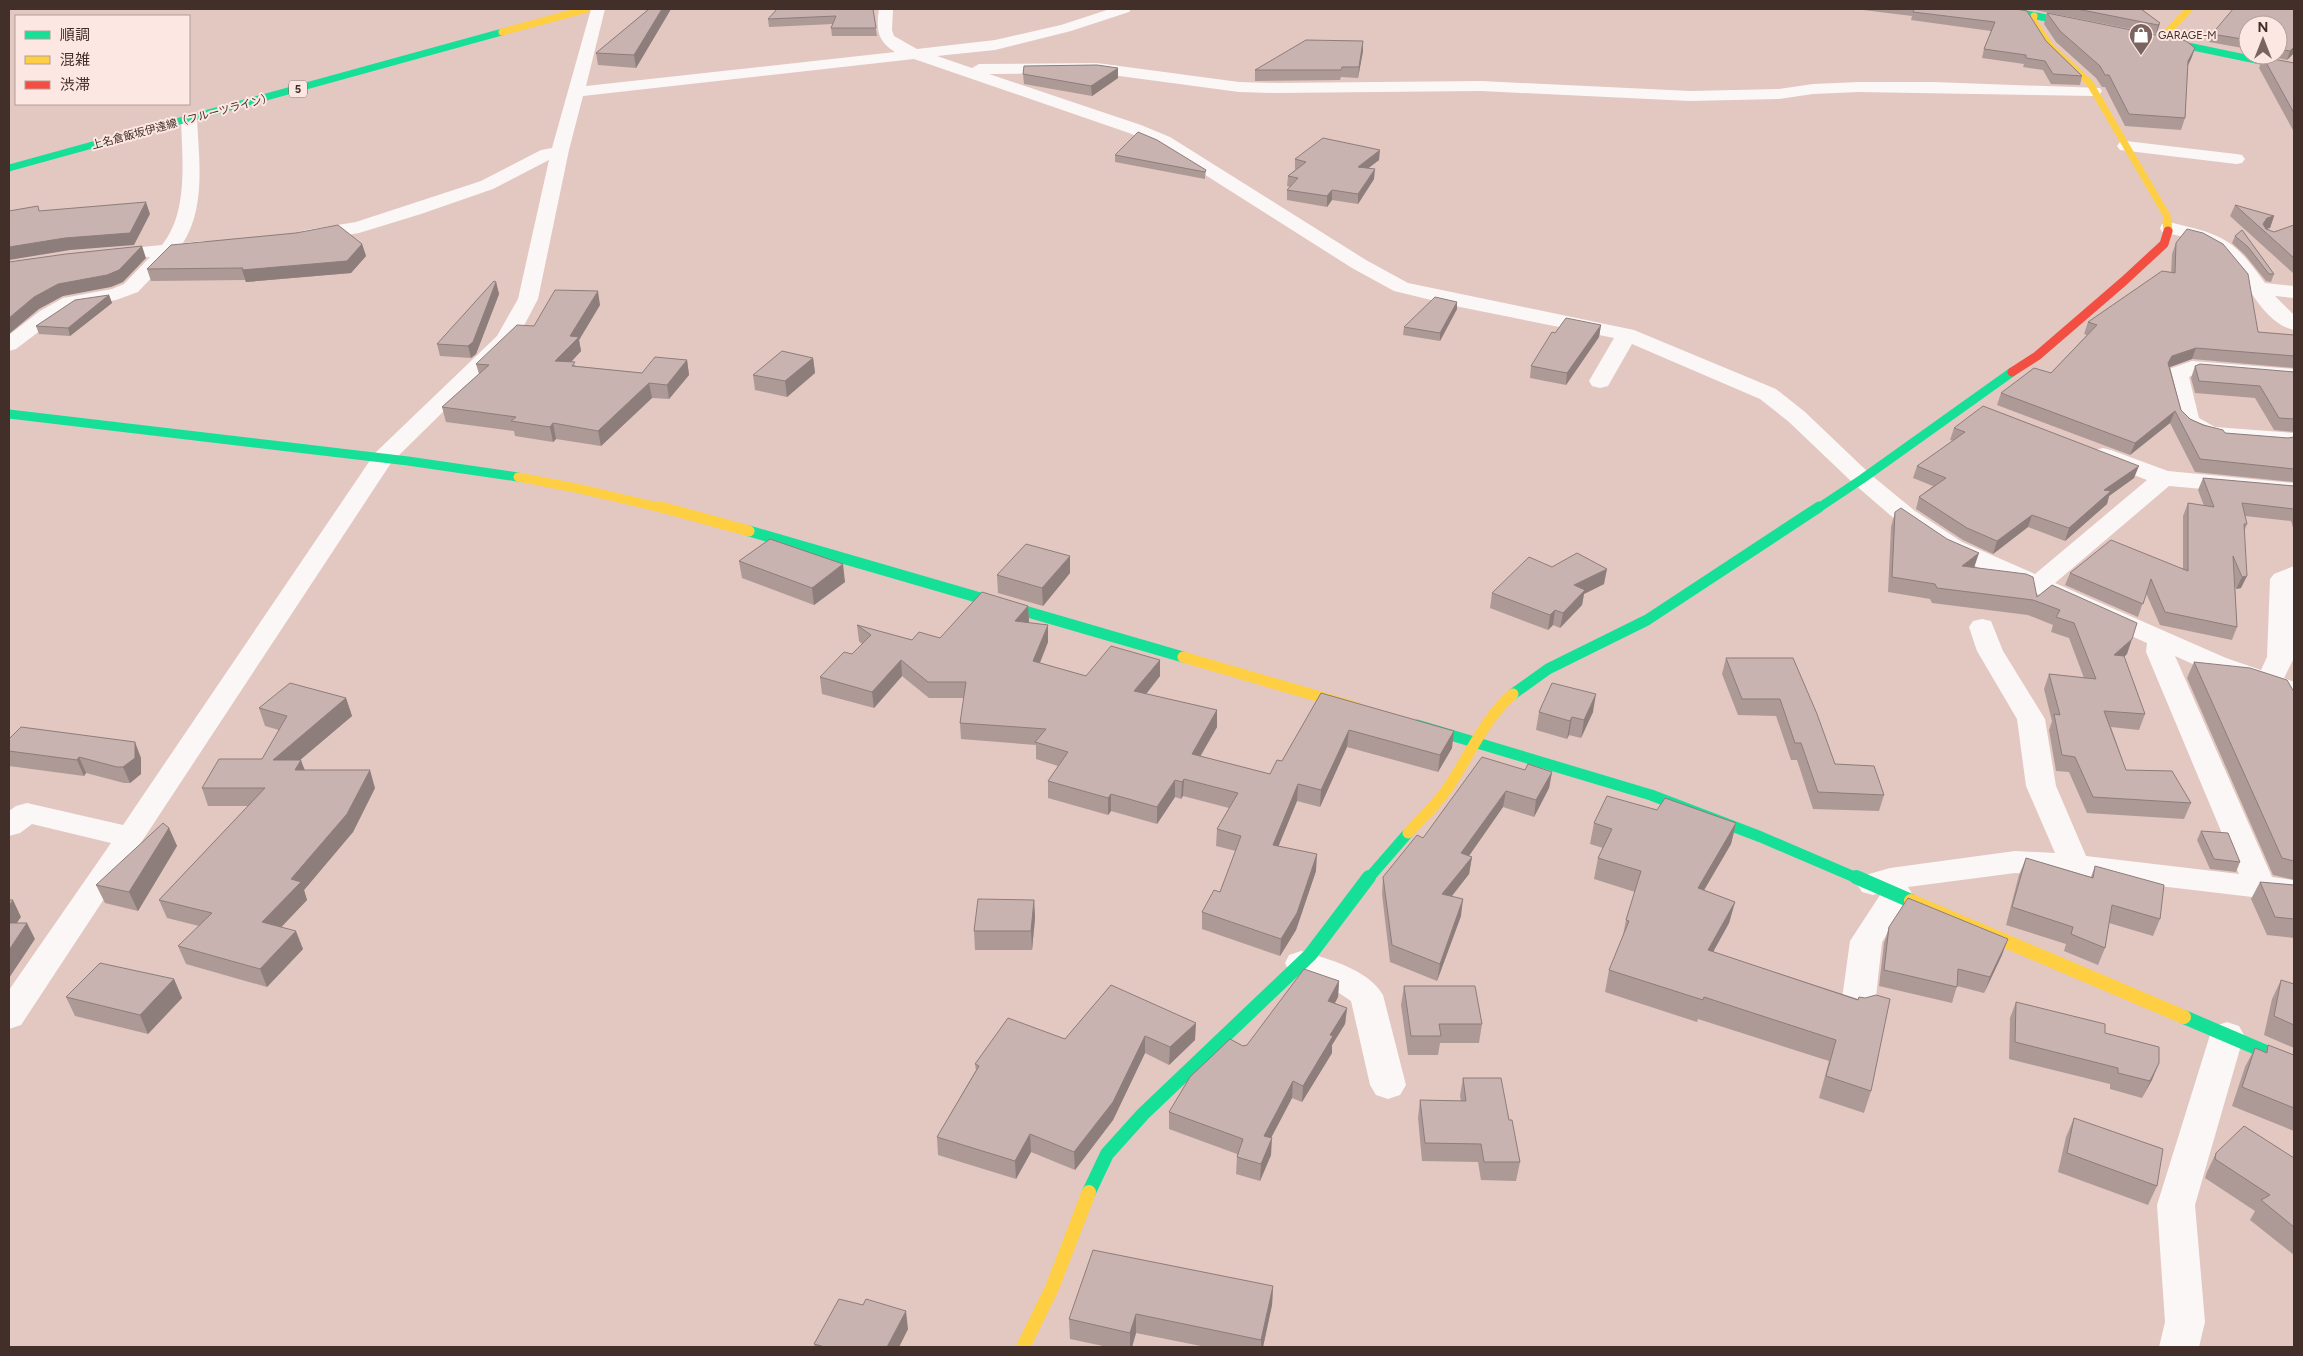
<svg xmlns="http://www.w3.org/2000/svg" width="2303" height="1356" viewBox="0 0 2303 1356" font-family="Figtree,'Noto Sans JP',sans-serif">
	<style>
		.lines { fill: none; stroke-linecap: round; stroke-linejoin: round }
		.street { fill: #fbf7f6; fill-rule: evenodd }
		.fast-far3 { stroke: #16e098; stroke-width: 7 }
		.fast-far2 { stroke: #16e098; stroke-width: 9 }
		.fast-far1 { stroke: #16e098; stroke-width: 11 }
		.fast { stroke: #16e098; stroke-width: 14 }
		.slow-far3 { stroke: #ffcf43; stroke-width: 7 }
		.slow-far2 { stroke: #ffcf43; stroke-width: 9 }
		.slow-far1 { stroke: #ffcf43; stroke-width: 11 }
		.slow { stroke: #ffcf43; stroke-width: 14 }
		.jam { stroke: #f24e42; stroke-width: 9 }
		.wall { fill: #ad9a97 }
		.shaded-wall { fill: #8d7d7b }
		.building { fill: #c9b3b0; stroke: #8d7d7b }
		.labels { text-anchor: middle; stroke-width: 4; stroke-linejoin: round; paint-order: stroke }
		.far-poi-label { font-size: 11px; fill: #432f2a; stroke: #fde7e2; text-anchor: start }
		.shield { fill: #fde7e2; stroke: #7b6661; stroke-width: 1 }
		.shield-label { font-size: 11px; font-weight: bold; fill: #432f2a }
		.far-street-label { font-size: 11px; fill: #432f2a; stroke: #fde7e2 }
	</style>
	<rect width="100%" height="100%" fill="#e3c7c1"/>
	<g class="lines">
		<!-- street -->
		<path class="street" d="M 591,9 L 605,9 L 586,86 L 895,52 C 877,41 876,29 879,9 L 893,9 L 892,30 L 894,36 L 917,49 L 995,40 L 1061,25 L 1110,9 L 1131,9 L 1129,12 L 1071,31 L 995,50 L 937,56 L 972,68 L 979,64 L 1097,63 L 1239,82 L 1276,83 L 1481,81 L 1690,91 L 1779,89 L 1813,84 L 1859,82 L 1933,82 L 2100,88 L 2102,91 L 2100,94 L 2094,96 L 1859,92 L 1813,94 L 1779,99 L 1690,101 L 1481,91 L 1276,93 L 1239,92 L 1097,73 L 989,74 L 1141,125 L 1170,137 L 1366,260 L 1408,283 L 1634,330 L 1776,389 L 1805,412 L 1870,474 L 1915,511 L 1962,542 L 2035,574 L 2147,480 L 2095,460 L 2091,455 L 2095,450 L 2103,448 L 2111,450 L 2168,471 L 2294,483 L 2294,497 L 2169,486 L 2055,583 L 2226,658 L 2261,670 L 2267,657 L 2270,579 L 2274,574 L 2294,566 L 2294,658 L 2284,678 L 2294,682 L 2294,699 L 2206,670 L 2175,656 L 2272,877 L 2294,880 L 2294,902 L 2075,876 L 2015,873 L 1908,887 L 1913,895 L 1882,942 L 1875,1006 L 1870,1015 L 1858,1018 L 1846,1015 L 1841,1006 L 1850,941 L 1882,892 L 1873,895 L 1862,892 L 1857,884 L 1862,876 L 1890,868 L 2015,851 L 2055,853 L 2026,786 L 2017,719 L 1977,651 L 1969,627 L 1973,621 L 1982,619 L 1991,621 L 2003,651 L 2045,719 L 2056,786 L 2086,856 L 2239,874 L 2146,652 L 2147,643 L 1944,552 L 1897,521 L 1854,484 L 1789,422 L 1760,399 L 1632,344 L 1608,386 L 1600,388 L 1592,386 L 1589,381 L 1614,338 L 1460,307 L 1394,291 L 1352,268 L 1158,145 L 1129,133 L 914,59 L 583,96 L 569,150 L 538,299 L 517,339 L 391,463 L 21,1025 L 9,1029 L 9,990 L 111,843 L 32,824 L 20,833 L 9,836 L 9,811 L 16,806 L 27,803 L 123,825 L 375,453 L 497,336 L 518,299 L 549,160 L 493,189 L 421,214 L 359,233 L 306,242 L 299,240 L 296,236 L 299,232 L 306,230 L 356,222 L 481,181 L 541,150 L 552,148 Z
			M 189,114 L 195,115 L 197,119 C 199,159 206,207 183,243 L 204,241 L 211,243 L 214,247 L 211,251 L 173,255 L 138,292 L 116,300 L 77,306 L 54,320 L 16,349 L 9,351 L 9,335 L 40,311 L 63,298 L 112,289 L 124,284 L 150,257 L 107,261 L 100,259 L 97,255 L 100,251 L 162,245 C 189,212 182,158 181,119 L 183,115 Z
			M 2126,141 L 2236,154 L 2242,155 L 2245,159 L 2242,163 L 2236,164 L 2120,150 L 2117,146 L 2120,142 Z
			M 2169,222 C 2223,235 2232,237 2265,283 L 2294,286 L 2294,298 L 2275,296 L 2294,315 L 2294,330 C 2259,322 2246,274 2220,253 C 2203,240 2183,237 2162,232 L 2160,228 L 2162,224 Z
			M 2192,361 L 2294,369 L 2294,382 L 2195,374 L 2189,377 L 2199,418 L 2215,427 L 2294,433 L 2294,447 C 2266,445 2194,445 2178,422 L 2166,374 L 2169,369 Z
			M 1301,951 C 1328,959 1368,969 1383,995 L 1406,1085 L 1400,1095 L 1388,1099 L 1376,1095 L 1370,1085 L 1351,1001 L 1333,989 L 1289,971 L 1285,963 L 1289,955 Z
			M 2227,1022 L 2239,1026 L 2244,1035 L 2195,1205 L 2205,1322 L 2199,1347 L 2159,1347 L 2165,1322 L 2157,1205 L 2210,1035 L 2215,1026 Z"/>
		<!-- fast-far3 -->
		<path class="fast-far3" d="M 2001,9 L 2082,25
			M 2159,40 L 2294,68
			M 9,168 L 502,32"/>
		<!-- fast-far2 -->
		<path class="fast-far2" d="M 9,414 L 408,461 L 518,477
			M 1817,509 L 1862,479 L 2012,372"/>
		<!-- fast-far1 -->
		<path class="fast-far1" d="M 749,531 L 1183,657
			M 1513,694 L 1548,669 L 1647,620 L 1819,507
			M 1417,725 L 1651,795 L 1761,837 L 1859,879
			M 1368,879 L 1408,833"/>
		<!-- fast -->
		<path class="fast" d="M 1856,877 L 1911,901
			M 2184,1017 L 2294,1064
			M 1089,1192 L 1107,1154 L 1143,1114 L 1310,955 L 1369,877"/>
		<!-- slow-far3 -->
		<path class="slow-far3" d="M 2034,16 L 2033,21 L 2050,46 L 2089,82 L 2167,216 L 2167,222
			M 502,32 L 587,9
			M 2160,40 L 2189,9"/>
		<!-- slow-far2 -->
		<path class="slow-far2" d="M 2167,221 L 2168,231
			M 518,477 L 576,488 L 666,509"/>
		<!-- slow-far1 -->
		<path class="slow-far1" d="M 661,507 L 749,531
			M 1183,657 L 1355,707
			M 1408,833 C 1424,816 1441,800 1453,780 C 1473,749 1485,718 1513,694"/>
		<!-- slow -->
		<path class="slow" d="M 1911,901 L 2184,1017
			M 1023,1347 L 1052,1288 L 1089,1192"/>
		<!-- jam -->
		<path class="jam" d="M 2012,372 L 2037,356 L 2124,281 L 2164,244 L 2168,231"/>
	</g>
	<!-- wall -->
	<path class="wall" d="M 649,9 L 671,9 L 636,68 L 598,65 L 596,53 Z
		M 873,9 L 877,36 L 832,36 L 831,28 L 833,24 L 769,27 L 768,19 Z
		M 1855,9 L 2016,9 L 2046,41 L 2082,76 L 2080,85 L 2051,84 L 2043,70 L 2023,67 L 2024,64 L 1982,58 L 1984,49 L 1991,31 L 1911,20 L 1912,16 Z
		M 2030,9 L 2141,9 L 2160,23 L 2157,32 L 2156,34 Z
		M 2294,9 L 2294,53 L 2287,60 L 2263,55 L 2278,55 L 2278,25 L 2248,25 L 2248,49 L 2209,42 L 2212,34 Z
		M 2047,13 L 2195,48 L 2191,59 L 2188,66 L 2185,118 L 2181,130 L 2125,126 L 2105,87 L 2102,87 L 2096,78 L 2056,42 L 2044,24 Z
		M 1363,51 L 1358,78 L 1341,77 L 1340,80 L 1255,81 L 1255,70 Z
		M 2263,57 L 2294,63 L 2294,132 L 2259,68 Z
		M 1023,74 L 1118,78 L 1092,96 L 1024,84 Z
		M 1115,155 L 1206,170 L 1205,177 L 1205,179 L 1115,162 Z
		M 1295,159 L 1379,160 L 1368,168 L 1374,179 L 1358,204 L 1332,200 L 1327,207 L 1287,200 L 1287,190 L 1290,187 L 1287,186 L 1288,176 L 1296,169 L 1295,169 Z
		M 2235,205 L 2274,216 L 2270,228 L 2266,229 L 2274,232 L 2294,225 L 2294,274 L 2230,216 Z
		M 2242,230 L 2274,274 L 2271,282 L 2266,281 L 2245,255 L 2232,243 L 2235,236 Z
		M 2176,243 L 2258,332 L 2294,335 L 2294,368 L 2192,359 L 2170,367 L 2181,410 L 2190,419 L 2225,433 L 2288,438 L 2294,437 L 2294,482 L 2195,472 L 2170,423 L 2130,455 L 1997,405 L 2001,393 L 2051,373 L 2087,335 L 2084,334 L 2088,322 L 2171,273 L 2172,254 Z
		M 362,244 L 366,256 L 351,273 L 246,282 L 245,280 L 151,281 L 147,269 Z
		M 496,282 L 499,294 L 476,354 L 471,358 L 440,356 L 437,344 Z
		M 109,295 L 112,303 L 70,336 L 39,334 L 36,326 Z
		M 600,305 L 579,340 L 581,351 L 571,362 L 576,366 L 642,373 L 687,360 L 689,375 L 669,399 L 652,398 L 601,446 L 556,439 L 553,442 L 515,436 L 514,431 L 446,422 L 442,407 L 479,374 L 476,364 L 534,326 Z
		M 1457,309 L 1440,341 L 1403,335 L 1404,327 Z
		M 1601,325 L 1599,337 L 1566,385 L 1530,378 L 1531,366 L 1555,333 Z
		M 813,358 L 815,373 L 787,397 L 755,390 L 753,375 Z
		M 2195,366 L 2294,372 L 2294,432 L 2274,430 L 2255,398 L 2195,393 L 2191,378 Z
		M 1954,428 L 2134,478 L 2109,496 L 2107,504 L 2065,541 L 2028,527 L 1993,554 L 1963,540 L 1916,509 L 1919,497 L 1933,486 L 1913,478 L 1917,466 L 1953,441 L 1950,440 Z
		M 2203,478 L 2294,486 L 2294,531 L 2291,521 L 2245,516 L 2247,524 L 2244,532 L 2241,588 L 2236,589 L 2235,586 L 2237,627 L 2232,640 L 2160,625 L 2146,593 L 2138,617 L 2065,585 L 2070,573 L 2183,569 L 2183,516 L 2188,503 L 2204,506 L 2198,490 Z
		M 1895,512 L 1975,567 L 2037,597 L 2052,585 L 2127,654 L 2124,657 L 2145,714 L 2139,730 L 2111,727 L 2126,770 L 2191,803 L 2184,819 L 2087,813 L 2069,772 L 2056,771 L 2049,730 L 2052,721 L 2044,689 L 2049,674 L 2084,678 L 2069,638 L 2051,632 L 2053,625 L 2028,615 L 1932,603 L 1930,599 L 1888,592 L 1891,527 Z
		M 739,561 L 845,582 L 814,605 L 742,578 Z
		M 1552,567 L 1604,584 L 1584,594 L 1582,605 L 1560,628 L 1553,625 L 1548,630 L 1490,608 L 1492,593 Z
		M 1070,573 L 1043,606 L 998,593 L 997,575 Z
		M 1028,606 L 1029,622 L 1028,623 L 1048,625 L 1048,642 L 1040,663 L 1086,676 L 1160,676 L 1146,694 L 1217,710 L 1217,727 L 1200,756 L 1270,774 L 1282,761 L 1321,693 L 1452,748 L 1438,772 L 1347,747 L 1320,807 L 1297,801 L 1278,846 L 1316,871 L 1296,930 L 1280,956 L 1202,929 L 1202,912 L 1220,892 L 1236,851 L 1216,846 L 1217,829 L 1229,808 L 1183,796 L 1181,799 L 1175,797 L 1157,824 L 1111,811 L 1108,815 L 1048,798 L 1048,781 L 1058,766 L 1036,759 L 1036,745 L 961,739 L 960,723 L 964,698 L 929,698 L 902,676 L 874,708 L 822,694 L 820,677 L 852,654 L 862,644 L 859,641 L 857,625 L 912,640 L 940,638 Z
		M 1726,658 L 1793,658 L 1835,764 L 1884,795 L 1879,811 L 1813,809 L 1797,760 L 1791,760 L 1776,716 L 1738,715 L 1722,674 Z
		M 2194,662 L 2294,692 L 2294,880 L 2273,875 L 2187,678 Z
		M 346,698 L 352,716 L 300,760 L 305,770 L 375,788 L 353,832 L 304,890 L 307,900 L 281,927 L 303,949 L 267,987 L 186,964 L 178,946 L 199,926 L 167,918 L 159,900 L 248,806 L 208,806 L 202,788 L 262,759 L 279,730 L 265,726 L 259,708 Z
		M 1539,712 L 1593,712 L 1581,738 L 1569,735 L 1567,739 L 1536,730 Z
		M 9,739 L 141,758 L 141,774 L 130,783 L 124,783 L 86,773 L 84,776 L 9,766 Z
		M 1525,770 L 1552,772 L 1549,788 L 1534,817 L 1503,807 L 1469,856 L 1472,857 L 1469,874 L 1452,896 L 1461,916 L 1437,981 L 1390,962 L 1382,894 L 1383,877 L 1423,838 Z
		M 1657,810 L 1736,823 L 1731,844 L 1704,890 L 1735,902 L 1729,923 L 1713,952 L 1858,999 L 1859,997 L 1871,1091 L 1864,1113 L 1819,1098 L 1829,1061 L 1698,1019 L 1697,1022 L 1605,992 L 1609,970 L 1622,940 L 1626,920 L 1635,892 L 1594,879 L 1598,858 L 1603,848 L 1590,844 L 1594,823 Z
		M 169,828 L 177,846 L 138,911 L 105,903 L 96,885 Z
		M 2201,831 L 2240,862 L 2236,872 L 2210,869 L 2197,840 Z
		M 2026,858 L 2091,877 L 2095,866 L 2160,919 L 2153,936 L 2109,923 L 2105,948 L 2098,965 L 2064,951 L 2066,944 L 2006,925 L 2019,875 Z
		M 2260,882 L 2294,885 L 2294,938 L 2267,935 L 2251,899 Z
		M 1034,900 L 1035,918 L 1032,950 L 975,950 L 974,931 Z
		M 1889,927 L 2002,955 L 1984,993 L 1957,986 L 1952,1003 L 1879,986 L 1884,943 Z
		M 174,979 L 182,998 L 148,1034 L 75,1016 L 66,997 Z
		M 2281,980 L 2294,984 L 2294,1048 L 2264,1035 L 2272,999 Z
		M 1339,981 L 1338,997 L 1335,1003 L 1347,1008 L 1345,1024 L 1332,1045 L 1332,1053 L 1302,1102 L 1292,1098 L 1271,1138 L 1271,1155 L 1260,1181 L 1236,1174 L 1237,1157 L 1237,1154 L 1169,1129 L 1169,1112 L 1243,1046 L 1247,1045 Z
		M 1111,985 L 1195,1040 L 1169,1065 L 1145,1053 L 1113,1120 L 1075,1170 L 1031,1152 L 1016,1179 L 938,1155 L 937,1137 L 976,1070 L 975,1064 L 1065,1039 Z
		M 1404,986 L 1482,1024 L 1479,1043 L 1440,1043 L 1438,1055 L 1408,1055 L 1401,1005 Z
		M 2016,1002 L 2159,1063 L 2142,1098 L 2110,1089 L 2110,1084 L 2009,1059 L 2010,1018 Z
		M 2268,1045 L 2294,1055 L 2294,1131 L 2232,1106 L 2245,1067 L 2255,1048 L 2265,1052 Z
		M 1463,1078 L 1509,1120 L 1520,1162 L 1516,1181 L 1481,1180 L 1478,1162 L 1422,1161 L 1418,1118 L 1420,1100 L 1461,1101 L 1460,1096 Z
		M 2074,1118 L 2157,1186 L 2148,1205 L 2058,1172 L 2066,1137 Z
		M 2216,1153 L 2294,1158 L 2294,1255 L 2250,1220 L 2255,1211 L 2205,1178 L 2207,1172 Z
		M 1273,1286 L 1272,1305 L 1263,1347 L 1206,1347 L 1136,1333 L 1132,1347 L 1108,1347 L 1070,1339 L 1069,1319 Z
		M 908,1329 L 899,1347 L 815,1347 L 814,1344 Z"/>
	<!-- shaded-wall -->
	<path class="shaded-wall" d="M 662,9 L 671,9 L 636,68 L 634,55 Z
		M 2160,23 L 2157,32 L 2156,34 L 2158,25 Z
		M 1363,41 L 1363,51 L 1358,78 L 1359,67 Z
		M 2294,47 L 2294,53 L 2287,60 L 2290,51 Z
		M 2195,48 L 2191,59 L 2184,72 L 2188,61 Z
		M 1118,68 L 1118,78 L 1092,96 L 1091,86 Z
		M 1380,150 L 1379,160 L 1357,177 L 1358,167 Z
		M 1375,169 L 1374,179 L 1358,204 L 1358,194 Z
		M 1332,190 L 1332,200 L 1327,207 L 1327,196 Z
		M 146,202 L 150,214 L 134,245 L 70,250 L 9,260 L 9,247 Z
		M 2274,216 L 2270,228 L 2262,230 L 2263,224 L 2267,218 Z
		M 362,244 L 366,256 L 351,273 L 246,282 L 242,270 Z
		M 142,246 L 146,258 L 123,282 L 111,287 L 63,296 L 39,309 L 9,334 L 9,318 L 34,297 L 58,284 Z
		M 496,282 L 499,294 L 476,354 L 471,358 L 468,346 Z
		M 598,291 L 600,305 L 579,340 L 581,351 L 559,375 L 555,361 Z
		M 109,295 L 112,303 L 70,336 L 68,328 Z
		M 1457,302 L 1457,309 L 1440,341 L 1440,333 Z
		M 1601,325 L 1599,337 L 1566,385 L 1567,373 Z
		M 2196,348 L 2192,359 L 2167,368 L 2168,363 L 2172,356 Z
		M 813,358 L 815,373 L 787,397 L 785,381 Z
		M 687,360 L 689,375 L 669,399 L 667,385 Z
		M 649,383 L 652,398 L 601,446 L 598,431 Z
		M 2175,411 L 2170,423 L 2130,455 L 2135,443 Z
		M 553,423 L 556,439 L 553,442 L 550,427 Z
		M 2139,466 L 2134,478 L 2109,496 L 2107,504 L 2065,541 L 2069,528 L 2104,490 Z
		M 2032,515 L 2028,527 L 1993,554 L 1997,541 Z
		M 1979,553 L 1974,568 L 1962,566 Z
		M 1070,556 L 1070,573 L 1043,606 L 1042,588 Z
		M 843,564 L 845,582 L 814,605 L 812,588 Z
		M 1607,569 L 1604,584 L 1584,594 L 1582,605 L 1560,628 L 1563,613 L 1574,585 Z
		M 2247,576 L 2241,588 L 2236,589 L 2242,577 Z
		M 1028,606 L 1029,622 L 1015,638 L 1015,621 Z
		M 1555,610 L 1553,625 L 1548,630 L 1550,615 Z
		M 1048,625 L 1048,642 L 1034,677 L 1033,661 Z
		M 2132,639 L 2127,654 L 2108,670 L 2114,655 Z
		M 901,660 L 902,676 L 874,708 L 872,692 Z
		M 1160,660 L 1160,676 L 1135,708 L 1134,691 Z
		M 1596,694 L 1593,712 L 1581,738 L 1584,720 Z
		M 346,698 L 352,716 L 280,777 L 273,760 Z
		M 1217,710 L 1217,727 L 1192,771 L 1192,754 Z
		M 1572,717 L 1569,735 L 1567,739 L 1570,721 Z
		M 1349,730 L 1347,747 L 1320,807 L 1321,790 Z
		M 1454,731 L 1452,748 L 1438,772 L 1440,755 Z
		M 135,742 L 141,758 L 141,774 L 130,783 L 123,767 Z
		M 79,757 L 86,773 L 84,776 L 77,760 Z
		M 301,760 L 307,777 L 295,770 Z
		M 370,770 L 375,788 L 353,832 L 304,890 L 307,900 L 269,940 L 262,922 L 291,879 Z
		M 1552,772 L 1549,788 L 1534,817 L 1536,800 Z
		M 1184,779 L 1183,796 L 1181,799 L 1182,782 Z
		M 1175,780 L 1175,797 L 1157,824 L 1157,807 Z
		M 1298,784 L 1297,801 L 1272,862 L 1273,845 Z
		M 1506,791 L 1503,807 L 1459,870 L 1461,853 Z
		M 1111,794 L 1111,811 L 1108,815 L 1108,798 Z
		M 1736,823 L 1731,844 L 1693,909 L 1698,888 Z
		M 169,828 L 177,846 L 138,911 L 129,892 Z
		M 1317,854 L 1316,871 L 1296,930 L 1280,956 L 1281,939 Z
		M 1472,857 L 1469,874 L 1440,911 L 1442,894 Z
		M 1463,899 L 1461,916 L 1437,981 L 1440,964 Z
		M 13,900 L 21,917 L 9,934 L 9,906 Z
		M 1034,900 L 1035,918 L 1032,950 L 1031,931 Z
		M 1735,902 L 1729,923 L 1702,972 L 1708,950 Z
		M 27,923 L 35,939 L 9,978 L 9,950 Z
		M 296,931 L 303,949 L 267,987 L 260,969 Z
		M 2008,939 L 2002,955 L 1984,993 L 1990,977 Z
		M 174,979 L 182,998 L 148,1034 L 140,1015 Z
		M 1339,981 L 1338,997 L 1327,1017 L 1328,1001 Z
		M 1347,1008 L 1345,1024 L 1332,1045 L 1332,1053 L 1302,1102 L 1303,1086 L 1330,1035 Z
		M 1196,1023 L 1195,1040 L 1169,1065 L 1170,1047 Z
		M 1145,1036 L 1145,1053 L 1113,1120 L 1075,1170 L 1074,1152 Z
		M 2159,1063 L 2152,1080 L 2142,1098 L 2150,1081 Z
		M 1293,1081 L 1292,1098 L 1263,1153 L 1264,1136 Z
		M 1030,1134 L 1031,1152 L 1016,1179 L 1015,1161 Z
		M 1272,1138 L 1271,1155 L 1260,1181 L 1261,1164 Z
		M 1273,1286 L 1272,1305 L 1263,1347 L 1261,1347 L 1261,1340 Z
		M 906,1311 L 908,1329 L 899,1347 L 887,1347 Z
		M 1136,1314 L 1136,1333 L 1132,1347 L 1130,1347 L 1130,1333 Z"/>
	<!-- building -->
	<path class="building" d="M 649,9 L 662,9 L 634,55 L 596,53 Z
		M 777,9 L 873,9 L 876,28 L 831,28 L 836,16 L 768,19 Z
		M 1914,9 L 2016,9 L 2027,11 L 2046,41 L 2082,76 L 2053,74 L 2045,61 L 2026,58 L 2026,55 L 1984,49 L 1995,22 L 1913,12 Z
		M 2077,9 L 2141,9 L 2160,23 L 2158,25 Z
		M 2233,9 L 2294,9 L 2294,47 L 2290,51 L 2278,49 L 2278,25 L 2248,25 L 2248,40 L 2212,34 Z
		M 2047,13 L 2186,41 L 2195,48 L 2188,61 L 2185,118 L 2129,114 L 2109,75 L 2105,75 L 2100,66 L 2060,31 Z
		M 1306,40 L 1363,41 L 1359,67 L 1342,67 L 1341,70 L 1255,70 Z
		M 2263,57 L 2294,63 L 2294,113 Z
		M 1097,65 L 1118,68 L 1091,86 L 1023,74 L 1024,66 Z
		M 1138,132 L 1157,140 L 1206,170 L 1205,172 L 1115,155 Z
		M 1323,138 L 1380,150 L 1358,167 L 1375,169 L 1358,194 L 1332,190 L 1327,196 L 1287,190 L 1298,178 L 1288,176 L 1306,162 L 1295,159 Z
		M 146,202 L 130,233 L 65,238 L 9,247 L 9,211 L 38,206 L 39,211 Z
		M 2235,205 L 2274,216 L 2267,218 L 2263,224 L 2266,229 L 2274,232 L 2294,225 L 2294,258 Z
		M 338,225 L 362,244 L 347,261 L 242,270 L 243,268 L 147,269 L 171,245 L 296,233 Z
		M 2187,229 L 2203,233 L 2223,244 L 2248,274 L 2258,332 L 2294,335 L 2294,356 L 2196,348 L 2172,356 L 2168,363 L 2181,410 L 2190,419 L 2203,425 L 2223,430 L 2225,433 L 2288,438 L 2294,437 L 2294,469 L 2200,459 L 2175,411 L 2135,443 L 2001,393 L 2034,368 L 2051,373 L 2097,325 L 2088,322 L 2162,271 L 2175,273 L 2176,243 Z
		M 2242,230 L 2274,274 L 2269,274 L 2248,247 L 2235,236 Z
		M 142,246 L 119,270 L 107,275 L 58,284 L 34,297 L 9,318 L 9,262 L 66,254 Z
		M 494,281 L 496,282 L 473,342 L 468,346 L 437,344 Z
		M 555,290 L 598,291 L 570,336 L 579,337 L 555,361 L 575,362 L 572,366 L 642,373 L 655,357 L 687,360 L 667,385 L 649,383 L 598,431 L 553,423 L 550,427 L 511,421 L 516,417 L 442,407 L 489,365 L 476,364 L 517,325 L 534,326 Z
		M 109,295 L 68,328 L 36,326 L 75,300 Z
		M 1435,297 L 1457,302 L 1440,333 L 1404,327 Z
		M 1566,318 L 1601,325 L 1567,373 L 1531,366 L 1552,332 L 1555,333 Z
		M 782,351 L 813,358 L 785,381 L 753,375 Z
		M 2200,364 L 2294,372 L 2294,419 L 2279,418 L 2260,386 L 2199,381 L 2195,366 Z
		M 1983,406 L 2139,466 L 2104,490 L 2111,491 L 2069,528 L 2032,515 L 1997,541 L 1967,528 L 1919,497 L 1946,478 L 1917,466 L 1965,432 L 1954,428 Z
		M 2203,478 L 2294,486 L 2294,509 L 2242,503 L 2247,524 L 2244,524 L 2247,576 L 2242,577 L 2233,556 L 2237,627 L 2165,612 L 2151,579 L 2143,604 L 2070,573 L 2111,540 L 2188,571 L 2188,503 L 2214,507 Z
		M 1901,508 L 1947,539 L 1979,553 L 1962,566 L 2026,574 L 2033,577 L 2037,597 L 2052,585 L 2137,623 L 2132,639 L 2114,655 L 2124,656 L 2145,714 L 2104,711 L 2126,770 L 2172,771 L 2191,803 L 2093,797 L 2075,757 L 2062,755 L 2054,714 L 2060,715 L 2049,674 L 2096,679 L 2074,623 L 2056,617 L 2060,610 L 2033,600 L 1937,588 L 1935,584 L 1892,577 L 1895,512 Z
		M 770,539 L 843,564 L 812,588 L 739,561 Z
		M 1026,544 L 1070,556 L 1042,588 L 997,575 Z
		M 1577,553 L 1607,569 L 1574,585 L 1585,590 L 1563,613 L 1555,610 L 1550,615 L 1492,593 L 1529,557 L 1552,567 Z
		M 982,592 L 1028,606 L 1015,621 L 1048,625 L 1033,661 L 1086,676 L 1111,646 L 1160,660 L 1134,691 L 1217,710 L 1192,754 L 1270,774 L 1277,760 L 1282,761 L 1321,693 L 1454,731 L 1440,755 L 1349,730 L 1321,790 L 1298,784 L 1273,845 L 1317,854 L 1297,913 L 1281,939 L 1202,912 L 1214,890 L 1220,892 L 1241,836 L 1217,829 L 1238,793 L 1184,779 L 1182,782 L 1175,780 L 1157,807 L 1111,794 L 1108,798 L 1048,781 L 1068,752 L 1035,742 L 1046,729 L 960,723 L 966,682 L 928,682 L 901,660 L 872,692 L 820,677 L 844,652 L 852,654 L 871,635 L 857,625 L 912,640 L 919,632 L 940,638 Z
		M 1726,658 L 1793,658 L 1817,714 L 1835,764 L 1874,766 L 1884,795 L 1818,792 L 1801,743 L 1795,743 L 1780,699 L 1742,699 Z
		M 2194,662 L 2250,668 L 2287,680 L 2294,692 L 2294,861 L 2282,858 Z
		M 290,683 L 346,698 L 273,760 L 301,760 L 295,770 L 370,770 L 347,814 L 291,879 L 301,882 L 262,922 L 296,931 L 260,969 L 178,946 L 212,913 L 159,900 L 265,788 L 202,788 L 219,759 L 262,759 L 287,716 L 259,708 Z
		M 1552,683 L 1596,694 L 1584,720 L 1572,717 L 1570,721 L 1539,712 Z
		M 21,727 L 135,742 L 135,758 L 123,767 L 117,767 L 79,757 L 77,760 L 9,751 L 9,739 Z
		M 1482,757 L 1525,770 L 1528,764 L 1552,772 L 1536,800 L 1506,791 L 1461,853 L 1472,857 L 1442,894 L 1463,899 L 1440,964 L 1392,945 L 1383,877 L 1417,835 L 1423,838 Z
		M 1607,796 L 1657,810 L 1665,798 L 1736,823 L 1698,888 L 1735,902 L 1708,950 L 1858,1000 L 1859,997 L 1865,998 L 1876,995 L 1890,999 L 1871,1091 L 1826,1076 L 1836,1040 L 1704,997 L 1703,1000 L 1609,970 L 1629,921 L 1626,920 L 1641,871 L 1598,858 L 1612,829 L 1594,823 Z
		M 163,823 L 169,828 L 129,892 L 96,885 Z
		M 2201,831 L 2228,833 L 2240,862 L 2214,859 Z
		M 2026,858 L 2093,878 L 2095,866 L 2164,885 L 2160,919 L 2112,905 L 2105,948 L 2071,934 L 2073,927 L 2012,907 Z
		M 2260,882 L 2294,885 L 2294,919 L 2275,917 Z
		M 1908,898 L 2008,939 L 1990,977 L 1958,969 L 1957,987 L 1884,970 L 1889,927 Z
		M 978,899 L 1034,900 L 1031,931 L 974,931 Z
		M 9,900 L 13,900 L 9,906 Z
		M 9,923 L 27,923 L 9,950 Z
		M 100,963 L 174,979 L 140,1015 L 66,997 Z
		M 1304,969 L 1339,981 L 1328,1001 L 1347,1008 L 1330,1035 L 1333,1036 L 1303,1086 L 1293,1081 L 1264,1136 L 1272,1138 L 1261,1164 L 1237,1157 L 1243,1139 L 1169,1112 L 1190,1077 L 1230,1039 L 1243,1046 L 1247,1045 Z
		M 2281,980 L 2294,984 L 2294,1025 L 2274,1016 Z
		M 1111,985 L 1196,1023 L 1170,1047 L 1145,1036 L 1113,1102 L 1074,1152 L 1030,1134 L 1015,1161 L 937,1137 L 979,1066 L 975,1064 L 1008,1018 L 1065,1039 Z
		M 1404,986 L 1475,986 L 1482,1024 L 1439,1024 L 1441,1036 L 1411,1036 Z
		M 2016,1002 L 2105,1024 L 2105,1033 L 2159,1047 L 2159,1063 L 2150,1081 L 2118,1073 L 2118,1068 L 2015,1042 Z
		M 2268,1045 L 2294,1055 L 2294,1108 L 2242,1087 L 2255,1048 L 2267,1053 Z
		M 1463,1078 L 1501,1078 L 1509,1120 L 1512,1120 L 1520,1162 L 1484,1162 L 1481,1144 L 1425,1143 L 1420,1100 L 1466,1101 Z
		M 2074,1118 L 2163,1149 L 2157,1186 L 2067,1153 Z
		M 2244,1126 L 2294,1158 L 2294,1227 L 2261,1200 L 2270,1195 L 2215,1159 L 2216,1153 Z
		M 1093,1250 L 1273,1286 L 1261,1340 L 1136,1314 L 1130,1333 L 1069,1319 Z
		M 839,1299 L 863,1305 L 866,1299 L 906,1311 L 887,1347 L 825,1347 L 814,1344 Z"/>
	<!-- icons -->
	<defs>
		<g id="shop-pin" transform="scale(1.25)"><path d="M0 17L-7.5 6A9.5 9.5 0 1 1 7.5 6Z" fill="#7b645f" stroke="#fde7e2"/><path d="M-5-2.5h2.3a2.7 3.5 0 0 1 5.4 0H5L5.5 6h-11ZM-1.5-2.5h3a1.5 2.3 0 0 0-3 0Z" fill="#fff"/></g>
	</defs>
	<g fill-rule="evenodd">
		<use href="#shop-pin" x="2141" y="35"/>
	</g>
	<g class="labels">
		<!-- far-poi labels -->
		<g class="far-poi-label">
			<text x="2158" y="39">GARAGE-M</text>
		</g>
		<!-- shield labels -->
		<rect class="shield" x="289" y="80.5" width="18" height="17" rx="4"/>
		<g class="shield-label">
			<text x="298" y="93">5</text>
		</g>
		<!-- far-street labels -->
		<g class="far-street-label">
			<text transform="translate(182 121) rotate(-15)" y="4">上名倉飯坂伊達線（フルーツライン）</text>
		</g>
	</g>
	<!-- border -->
	<rect width="2303" height="1356" fill="none" stroke="#432f2a" stroke-width="20"/>
	<!-- legend -->
	<rect x="15" y="15" width="175" height="90" fill="#fde7e2" stroke="#b39d98"/>
	<rect x="25" y="31" width="25" height="8" fill="#16e098" stroke="#b39d98"/>
	<text x="60" y="40" font-size="15" fill="#432f2a">順調</text>
	<rect x="25" y="56" width="25" height="8" fill="#ffcf43" stroke="#b39d98"/>
	<text x="60" y="65" font-size="15" fill="#432f2a">混雑</text>
	<rect x="25" y="81" width="25" height="8" fill="#f24e42" stroke="#b39d98"/>
	<text x="60" y="90" font-size="15" fill="#432f2a">渋滞</text>
	<!-- north arrow -->
	<g transform="translate(2263 40)"><circle r="24" fill="#fde7e2" stroke="#b39d98"/>
	<path d="M0-4L9 19L0 12L-9 19Z" fill="#7b645f"/>
	<text y="-8" font-size="14" font-weight="bold" text-anchor="middle" fill="#432f2a">N</text>
	</g>
</svg>
